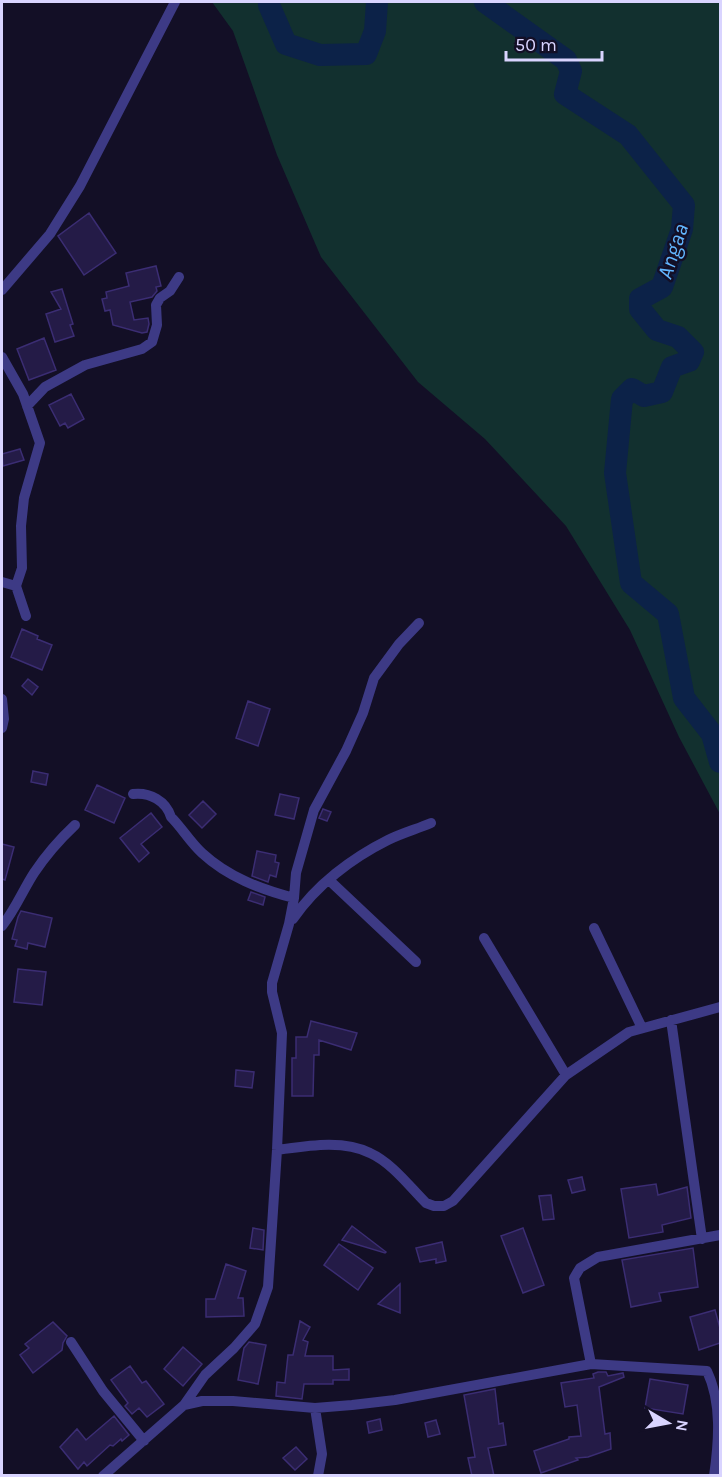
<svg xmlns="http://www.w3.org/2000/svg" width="722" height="1477" viewBox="0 0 722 1477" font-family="Karla,sans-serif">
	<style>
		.green { fill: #12302f }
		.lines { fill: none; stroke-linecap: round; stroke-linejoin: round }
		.river { stroke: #0c2248; stroke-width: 22 }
		.building { fill: #241b47; stroke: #3b2d73; stroke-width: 1.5 }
		.street { stroke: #3d3a85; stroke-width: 10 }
		.labels { text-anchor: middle; stroke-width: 5; stroke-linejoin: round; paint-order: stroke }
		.water-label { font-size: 22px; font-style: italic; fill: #62b6ff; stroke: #130f26 }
	</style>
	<rect width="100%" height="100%" fill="#130f26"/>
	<!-- green -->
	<path class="green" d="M 212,2 L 720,2 L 720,814 L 679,737 L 630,630 L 566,526 L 485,439 L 418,382 L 321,257 L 277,155 L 233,31 Z"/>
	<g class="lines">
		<!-- river -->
		<path class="river" d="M 269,2 L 269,5 L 286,44 L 320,55 L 366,54 L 375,31 L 377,2
			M 485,2 L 566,60 L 571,71 L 565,94 L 628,135 L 684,205 L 682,229 L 662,287 L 640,299 L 640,309 L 657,330 L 678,337 L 693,352 L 689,361 L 672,367 L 662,392 L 644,396 L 632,389 L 622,399 L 615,473 L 631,583 L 668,614 L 684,698 L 712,734 L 720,762"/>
	</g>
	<!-- building -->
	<path class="building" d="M 89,213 L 116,253 L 84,275 L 58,236 Z
		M 156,266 L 161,286 L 156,287 L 157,291 L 152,297 L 130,302 L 134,320 L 148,318 L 149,324 L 147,332 L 142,333 L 113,325 L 110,310 L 105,311 L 102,299 L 107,298 L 106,292 L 129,286 L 126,273 Z
		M 62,289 L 73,324 L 70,325 L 74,336 L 55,342 L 46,314 L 61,309 L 51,292 Z
		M 44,338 L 56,370 L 29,380 L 17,349 Z
		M 71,394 L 84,419 L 68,428 L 65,423 L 60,426 L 49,405 Z
		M 20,449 L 24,460 L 3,466 L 2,454 Z
		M 22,629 L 38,636 L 37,639 L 52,645 L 42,670 L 11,657 Z
		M 28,679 L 38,687 L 32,695 L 22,686 Z
		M 248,701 L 270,709 L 258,746 L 236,738 Z
		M 33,771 L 48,774 L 46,785 L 31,782 Z
		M 97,785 L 125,798 L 114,823 L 85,810 Z
		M 280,794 L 299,798 L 294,819 L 275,815 Z
		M 203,801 L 216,814 L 202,828 L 189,815 Z
		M 323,809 L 331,812 L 327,821 L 319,818 Z
		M 151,813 L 162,827 L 141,844 L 149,853 L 139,862 L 120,838 Z
		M 2,844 L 14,847 L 5,880 L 2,879 Z
		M 257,851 L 276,855 L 275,862 L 279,863 L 276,877 L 270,875 L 268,882 L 252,876 Z
		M 251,892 L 265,897 L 263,905 L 248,900 Z
		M 21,911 L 52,918 L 45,947 L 28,943 L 27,949 L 15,946 L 17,940 L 12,939 L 18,917 Z
		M 18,969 L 46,972 L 42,1005 L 14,1002 Z
		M 311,1021 L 357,1033 L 351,1050 L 319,1040 L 319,1055 L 314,1055 L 313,1096 L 292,1096 L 292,1058 L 296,1058 L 296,1037 L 307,1037 Z
		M 236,1070 L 254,1072 L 252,1088 L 235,1086 Z
		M 582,1177 L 585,1190 L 572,1193 L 568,1180 Z
		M 656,1184 L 658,1195 L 687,1187 L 691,1218 L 662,1225 L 663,1232 L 629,1238 L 621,1189 Z
		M 551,1195 L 554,1219 L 543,1220 L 539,1196 Z
		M 352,1226 L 386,1252 L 385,1253 L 342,1240 Z
		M 253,1228 L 264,1230 L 263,1250 L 250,1248 Z
		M 523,1228 L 544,1285 L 523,1293 L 501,1236 Z
		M 442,1242 L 446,1261 L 436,1263 L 436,1259 L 420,1262 L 416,1248 Z
		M 339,1244 L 373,1268 L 358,1290 L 324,1265 Z
		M 693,1248 L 698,1287 L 659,1293 L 661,1301 L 631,1307 L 622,1260 Z
		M 226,1264 L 246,1271 L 238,1298 L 243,1298 L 244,1316 L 206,1317 L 206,1299 L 215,1299 Z
		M 400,1284 L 400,1313 L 378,1304 Z
		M 715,1310 L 720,1328 L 720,1343 L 699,1350 L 690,1317 Z
		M 300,1321 L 310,1327 L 303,1340 L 308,1342 L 305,1356 L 333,1356 L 333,1370 L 349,1369 L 349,1380 L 333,1380 L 333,1384 L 304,1384 L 302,1399 L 276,1396 L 277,1382 L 285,1383 L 288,1355 L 293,1355 Z
		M 53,1322 L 67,1336 L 63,1343 L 62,1350 L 33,1373 L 20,1355 L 29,1348 L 25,1344 Z
		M 249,1342 L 266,1345 L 258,1384 L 238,1380 L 244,1348 Z
		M 183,1347 L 202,1364 L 183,1386 L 164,1369 Z
		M 130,1366 L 142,1383 L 146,1381 L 164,1404 L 147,1417 L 139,1408 L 132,1414 L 125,1406 L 128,1403 L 111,1380 Z
		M 598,1372 L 606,1372 L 608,1376 L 623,1373 L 624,1377 L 599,1387 L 605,1434 L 610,1433 L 611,1449 L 588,1457 L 576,1458 L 578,1460 L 541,1473 L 534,1451 L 569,1439 L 569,1437 L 581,1436 L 577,1405 L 565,1407 L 561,1383 L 594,1378 L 593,1374 Z
		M 650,1379 L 688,1385 L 683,1414 L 645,1408 Z
		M 495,1389 L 499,1424 L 503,1423 L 506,1445 L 488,1448 L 494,1476 L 472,1476 L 468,1458 L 475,1457 L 464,1395 Z
		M 114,1416 L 129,1435 L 122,1441 L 121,1439 L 113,1446 L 110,1445 L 87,1466 L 84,1462 L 78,1469 L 60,1447 L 77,1429 L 86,1440 Z
		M 380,1419 L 382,1430 L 369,1433 L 367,1422 Z
		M 436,1420 L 440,1434 L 428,1437 L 425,1423 Z
		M 296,1447 L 307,1459 L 295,1470 L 283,1458 Z"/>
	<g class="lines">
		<!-- street -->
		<path class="street" d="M 2,290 L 50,234 L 80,186 L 175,2
			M 2,357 L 23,394 L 40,443 L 24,498 L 21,526 L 22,568 L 16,586
			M 27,406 L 45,387 L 85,365 L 142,349 L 152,342 L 157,325 L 156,305 L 160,298 L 170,291 L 179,277
			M 2,582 L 16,586 L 26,616
			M 2,699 L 4,719 L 2,728
			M 133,794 C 150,792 166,801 171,817 C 182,828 190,842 202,853 C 228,877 260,889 294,898
			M 329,880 L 416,962
			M 293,919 C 316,885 352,858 388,840 C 402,833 417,829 431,823
			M 2,926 C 15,910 23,890 34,873 C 46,855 59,840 75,825
			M 594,928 L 642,1028
			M 484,938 L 566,1075
			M 671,1020 L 702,1239
			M 277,1150 C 306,1146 343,1139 370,1153 C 392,1163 409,1186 426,1203 L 434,1206 L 444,1206 L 453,1201 L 566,1075 L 629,1032 L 720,1007
			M 71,1342 L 103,1391 L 144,1441
			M 591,1364 L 574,1278 L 580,1268 L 598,1257 L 720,1235
			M 184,1405 L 202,1401 L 233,1401 L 315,1408 L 352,1405 L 395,1400 L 591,1364 L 707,1371 C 722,1403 719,1441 714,1476
			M 315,1408 L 322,1454 L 318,1476
			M 103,1476 L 184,1405 L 205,1375 L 234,1348 L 255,1324 L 268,1287 L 277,1150 L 282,1033 L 272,992 L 272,983 L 289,924 L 294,898 L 296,873 L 314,810 L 346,751 L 363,713 L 374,678 L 399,644 L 419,623"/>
	</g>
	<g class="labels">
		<!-- water labels -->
		<g class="water-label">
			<text transform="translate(672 251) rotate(-72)" y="8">Angaa</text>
		</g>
	</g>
	<!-- border -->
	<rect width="722" height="1477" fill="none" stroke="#d9d4ff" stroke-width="6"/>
	<!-- north arrow -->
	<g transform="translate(668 1423) rotate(100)" stroke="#130f26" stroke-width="4.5" paint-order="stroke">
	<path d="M0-4.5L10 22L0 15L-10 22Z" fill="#d9d4ff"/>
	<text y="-9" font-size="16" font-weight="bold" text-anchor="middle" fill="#d9d4ff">N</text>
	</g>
	<!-- scale -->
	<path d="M506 51v9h96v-9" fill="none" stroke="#d9d4ff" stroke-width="3"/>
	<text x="515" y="51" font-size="18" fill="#d9d4ff" stroke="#130f26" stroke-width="4.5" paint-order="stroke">50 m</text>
</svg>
